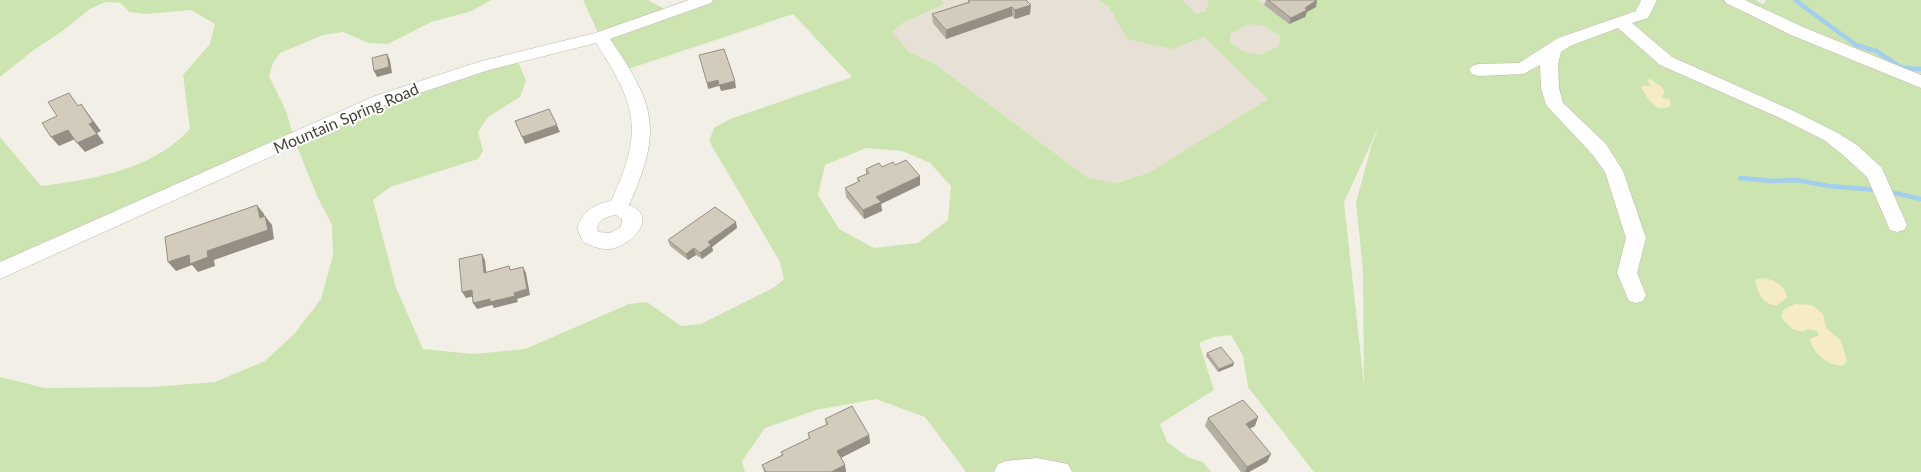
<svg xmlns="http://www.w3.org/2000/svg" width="1921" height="472" viewBox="0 0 1921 472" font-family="Lato,sans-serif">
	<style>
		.residential { fill: #e6e1d4 }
		.green { fill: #cce5b0; fill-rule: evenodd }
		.sand { fill: #f5ecc3 }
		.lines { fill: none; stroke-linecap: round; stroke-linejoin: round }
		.stream { stroke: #a4ceed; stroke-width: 4.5 }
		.minor-casing { stroke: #bdb7a9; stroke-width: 1 }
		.minor { fill: #fff; fill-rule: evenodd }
		.wall { fill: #b5afa2 }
		.shaded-wall { fill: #948e84 }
		.building { fill: #d3cbbc; stroke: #948e84 }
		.labels { text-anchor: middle; stroke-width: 4; stroke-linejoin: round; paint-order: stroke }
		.street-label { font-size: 16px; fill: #453f36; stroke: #fff }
	</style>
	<rect width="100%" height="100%" fill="#f2efe6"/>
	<!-- residential -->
	<path class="residential" d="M 941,0 L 1098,0 L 1109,7 L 1127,39 L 1214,33 L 1182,0 L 1333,0 L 1356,45 L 1148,173 L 1117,183 L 1088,178 L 935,64 L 909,52 L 891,32 L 904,22 L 945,4 Z"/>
	<!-- green -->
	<path class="green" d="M 0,0 L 491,0 L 472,11 L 431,22 L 388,44 L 369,43 L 343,32 L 323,35 L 280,53 L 273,63 L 269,76 L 286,111 L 294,139 L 381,100 L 516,58 L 526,80 L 520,97 L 488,117 L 478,132 L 483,151 L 478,159 L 390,187 L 373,200 L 396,288 L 423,349 L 473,354 L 525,349 L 629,304 L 647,302 L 681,326 L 701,324 L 775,287 L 784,279 L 780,262 L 709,141 L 714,128 L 730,119 L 852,77 L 793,14 L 622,71 L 600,37 L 583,0 L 648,0 L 670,12 L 705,0 L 941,0 L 945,4 L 904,22 L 892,32 L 909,52 L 935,64 L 1088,178 L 1117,183 L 1148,173 L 1268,99 L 1204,37 L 1172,49 L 1127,39 L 1109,7 L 1098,0 L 1182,0 L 1196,14 L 1206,11 L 1209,0 L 1258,0 L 1289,24 L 1308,12 L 1307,10 L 1316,0 L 1755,0 L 1764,4 L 1766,0 L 1921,0 L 1921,472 L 1314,472 L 1248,387 L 1243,356 L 1231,335 L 1213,337 L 1199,343 L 1214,390 L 1160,424 L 1167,442 L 1189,458 L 1203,462 L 1211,472 L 966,472 L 925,417 L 876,399 L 816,410 L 765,428 L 742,461 L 745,472 L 0,472 L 0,377 L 45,388 L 152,387 L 215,382 L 265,361 L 295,333 L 321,299 L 333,255 L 332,225 L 317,196 L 294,139 L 0,271 L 0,137 L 41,186 C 94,179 152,170 190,129 L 183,75 L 210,44 L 215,24 L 191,10 L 146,14 L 129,12 L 121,3 L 105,2 L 90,9 L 61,32 L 31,52 L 0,77 ZM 1248,24 L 1264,26 L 1280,36 L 1279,46 L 1260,55 L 1242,51 L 1230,42 L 1230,34 ZM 1380,124 L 1372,144 L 1356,202 L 1363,270 L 1364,385 L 1344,202 ZM 866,148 L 902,151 L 930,163 L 951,186 L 948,220 L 918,243 L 874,248 L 839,229 L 818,195 L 825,165 Z"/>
	<!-- sand -->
	<path class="sand" d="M 1650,79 L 1663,88 L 1664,92 L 1662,97 L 1670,100 L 1671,106 C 1667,107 1663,109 1659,108 C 1653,107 1642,91 1641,86 L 1651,86 L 1647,80 Z
		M 1763,278 C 1774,279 1786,287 1787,298 L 1777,305 C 1763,306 1757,291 1755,280 Z
		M 1795,304 L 1812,305 L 1823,314 L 1826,328 L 1841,341 L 1847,360 L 1844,365 C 1830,368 1812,353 1810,339 L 1819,335 L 1817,331 L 1808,329 C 1798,336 1788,326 1781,317 L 1783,310 Z"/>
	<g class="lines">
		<!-- stream -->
		<path class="stream" d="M 1795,0 L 1856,45 L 1876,51 L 1902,68 L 1921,69
			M 1740,178 L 1773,181 L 1796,180 L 1829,186 L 1878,190
			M 1886,191 L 1921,199"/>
		<!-- minor casing -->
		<g class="minor-casing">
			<path id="minor" d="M 689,0 L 713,0 L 711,3 L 610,39 C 655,105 663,129 629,205 C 660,217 631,246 610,249 C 600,250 592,246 583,242 L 577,228 C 583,211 594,204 611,201 C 644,131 637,106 596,43 L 489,70 L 387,104 L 0,279 L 0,262 L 375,96 L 478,62 L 595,33 ZM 616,215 L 622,219 L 621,227 L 610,233 L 598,232 L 597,228 C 600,219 607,216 616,215 Z
				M 1641,0 L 1657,0 L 1648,18 L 1632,23 L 1672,57 L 1794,111 L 1836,132 L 1857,145 L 1882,168 L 1907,225 L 1904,230 L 1897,232 L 1890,230 L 1867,177 L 1843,155 L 1824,140 L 1782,119 L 1660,65 L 1618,28 L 1570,46 L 1561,52 L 1558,64 L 1559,88 L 1563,103 L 1606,144 L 1623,171 L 1646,238 L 1637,273 L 1646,295 L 1643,301 L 1636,303 L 1629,301 L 1617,273 L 1626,238 L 1605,172 L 1592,154 L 1546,105 L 1541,88 L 1540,65 L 1523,74 L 1478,76 L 1472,74 L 1469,70 L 1472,66 L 1478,64 L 1519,63 L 1558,38 L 1636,11 Z
				M 1724,0 L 1745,0 L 1803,27 L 1921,75 L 1921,88 L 1791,35 L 1726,3 Z
				M 1037,458 L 1068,464 L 1072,472 L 994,472 L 998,464 L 1006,461 Z"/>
		</g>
		<!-- minor -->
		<use href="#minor" class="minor"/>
	</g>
	<!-- wall -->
	<path class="wall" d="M 968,0 L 1026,0 L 1030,14 L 1015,19 L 1012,16 L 946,39 L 933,23 L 932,14 L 968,2 Z
		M 1266,0 L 1317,0 L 1316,7 L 1307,12 L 1305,17 L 1289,24 L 1264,5 Z
		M 895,165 L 920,185 L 881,204 L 882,211 L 864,219 L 846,197 L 845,188 L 858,182 L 857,178 L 866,174 L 866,169 Z
		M 737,228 L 712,247 L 713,251 L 702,259 L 696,255 L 688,260 L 670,246 L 668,240 Z
		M 1207,353 L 1233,366 L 1218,372 L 1206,356 Z
		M 1208,418 L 1255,426 L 1249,429 L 1271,454 L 1267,462 L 1249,472 L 1241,472 L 1205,426 Z
		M 825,419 L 869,435 L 870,443 L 841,457 L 845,465 L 846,472 L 764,472 L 762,465 L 782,455 L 781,452 L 809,439 L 808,433 L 826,425 Z"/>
	<!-- shaded-wall -->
	<path class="shaded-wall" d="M 1317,0 L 1316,7 L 1307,12 L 1305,17 L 1289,24 L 1291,18 Z
		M 1031,5 L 1030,14 L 1015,19 L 1015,10 Z
		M 1012,7 L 1012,16 L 946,39 L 946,30 Z
		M 387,54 L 390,60 L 392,73 L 377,77 L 374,71 Z
		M 718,80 L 719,86 L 708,89 L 707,83 Z
		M 735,81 L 736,88 L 721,91 L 719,85 Z
		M 81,104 L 101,131 L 97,133 L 104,143 L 85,152 L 77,143 Z
		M 557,125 L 560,132 L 525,144 L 522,137 Z
		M 68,130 L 75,139 L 59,146 L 51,137 Z
		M 920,176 L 920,185 L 881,204 L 882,211 L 864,219 L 863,210 L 876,197 Z
		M 257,205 L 264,214 L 267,227 L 260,218 Z
		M 265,216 L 272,225 L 274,239 L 214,260 L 215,266 L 198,272 L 192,265 L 176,271 L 168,262 L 189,255 L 207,251 Z
		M 736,222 L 737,228 L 712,247 L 713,251 L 702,259 L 700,253 L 708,242 Z
		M 694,248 L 696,255 L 688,260 L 686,254 Z
		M 482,254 L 485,260 L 487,279 L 484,273 Z
		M 523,267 L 526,273 L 530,295 L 517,299 L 518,302 L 494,308 L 492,305 L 477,309 L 473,303 L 514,293 Z
		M 472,290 L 475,296 L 466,298 L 462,292 Z
		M 1234,363 L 1233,366 L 1218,372 L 1219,369 Z
		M 1258,417 L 1255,426 L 1242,432 L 1246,424 Z
		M 869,435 L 870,443 L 839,459 L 837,451 Z
		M 1271,454 L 1267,462 L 1249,472 L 1245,472 L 1247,467 Z
		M 845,465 L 846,472 L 831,472 Z"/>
	<!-- building -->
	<path class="building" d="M 968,0 L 1026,0 L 1031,5 L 1015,10 L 1012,7 L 946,30 L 932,14 L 970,2 Z
		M 1268,0 L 1317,0 L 1305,8 L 1307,10 L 1291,18 Z
		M 724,49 L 735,81 L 719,85 L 718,80 L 707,83 L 699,55 Z
		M 387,54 L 389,67 L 374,71 L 372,58 Z
		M 69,93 L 78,106 L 81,104 L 93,122 L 89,124 L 97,134 L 77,143 L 68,130 L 51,137 L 42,123 L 57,116 L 48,102 Z
		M 549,109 L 557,125 L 522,137 L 515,121 Z
		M 906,160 L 920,176 L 876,197 L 881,202 L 863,210 L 845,188 L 860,181 L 857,178 L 869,173 L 866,169 L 879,163 L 882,167 L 893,162 L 895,165 Z
		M 257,205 L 260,218 L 265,216 L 268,230 L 207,251 L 208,257 L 190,264 L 189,255 L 168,262 L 165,237 Z
		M 715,207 L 736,222 L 708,242 L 711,245 L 700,253 L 694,248 L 686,254 L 668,240 Z
		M 482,254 L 484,273 L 509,266 L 510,270 L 523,267 L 527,289 L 514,293 L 515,296 L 490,302 L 490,299 L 473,303 L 472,290 L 462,292 L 459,259 Z
		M 1221,347 L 1234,363 L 1219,369 L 1207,353 Z
		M 1243,400 L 1258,417 L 1246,424 L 1271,454 L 1247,467 L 1208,418 Z
		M 852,406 L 869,435 L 837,451 L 845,465 L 831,472 L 766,472 L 762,465 L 783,455 L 781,452 L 810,438 L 808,433 L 828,424 L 825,419 Z"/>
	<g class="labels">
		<!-- street labels -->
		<g class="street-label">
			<text transform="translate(346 118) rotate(-23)" y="6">Mountain Spring Road</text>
		</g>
	</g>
</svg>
